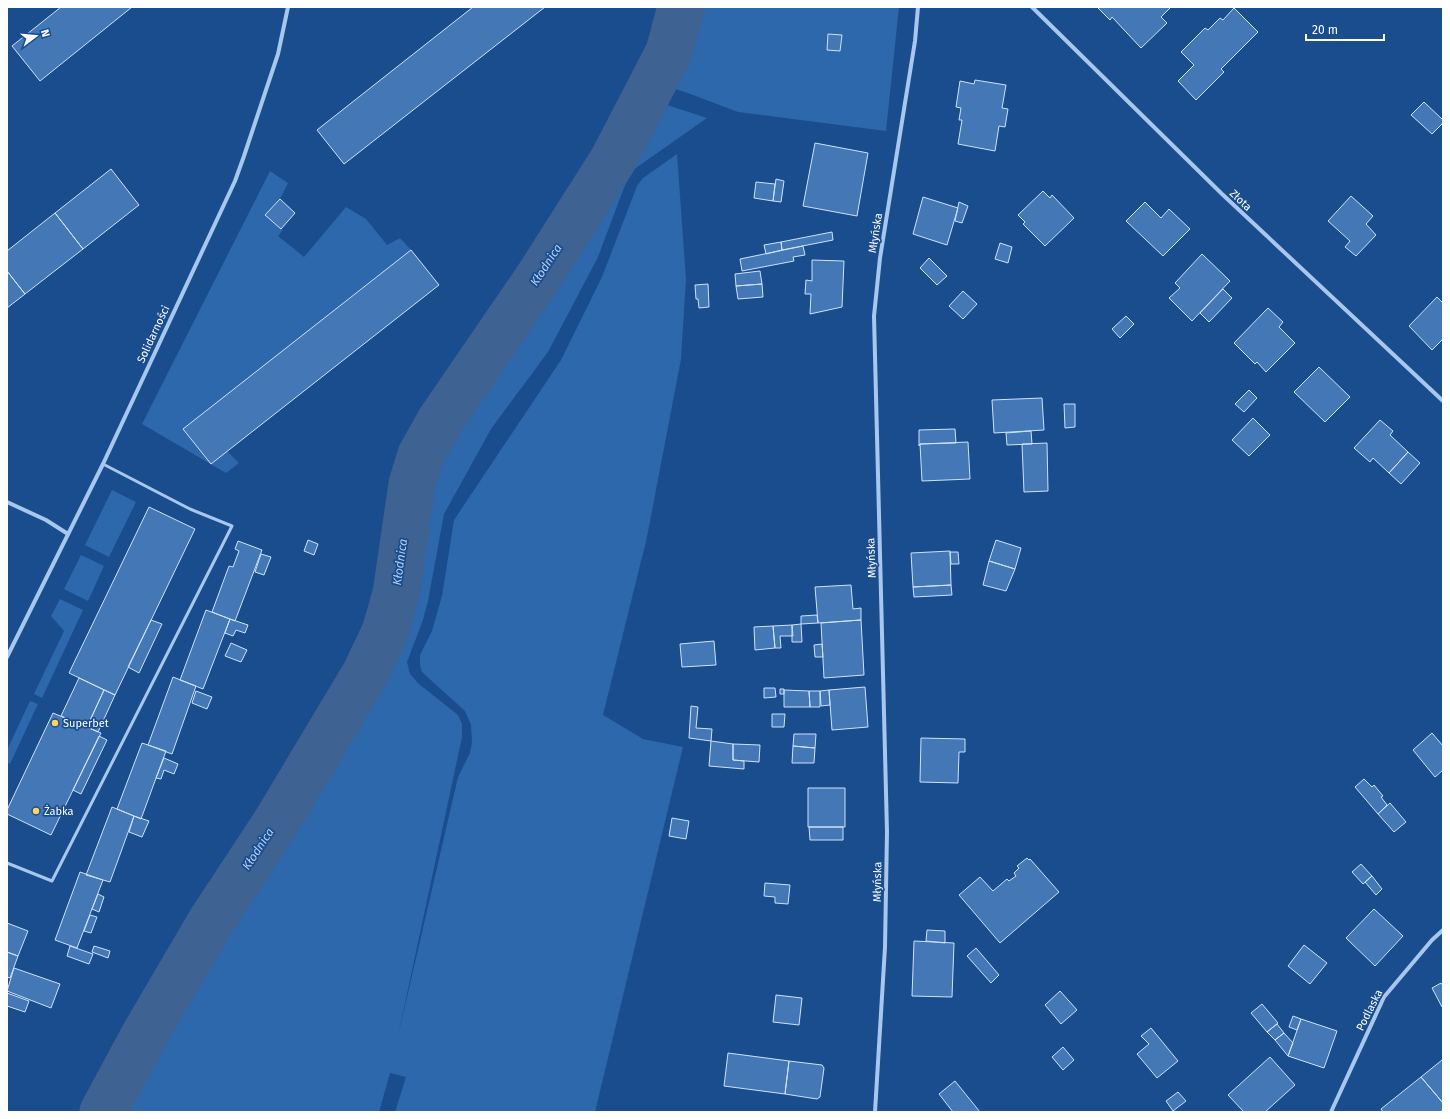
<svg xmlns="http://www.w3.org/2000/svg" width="1450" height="1119" viewBox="0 0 1450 1119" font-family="'Fira Sans',sans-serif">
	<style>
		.green { fill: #2d67ac }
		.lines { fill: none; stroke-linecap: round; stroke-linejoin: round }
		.river { stroke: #3e6392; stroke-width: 47 }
		.building { fill: #4377b6; stroke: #cde2fa }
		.service { stroke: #a7c7ee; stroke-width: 3 }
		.minor { stroke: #a7c7ee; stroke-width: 4 }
		.poi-dot { fill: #ffd264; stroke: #1a4d8e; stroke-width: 1.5 }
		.labels { text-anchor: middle; stroke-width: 3.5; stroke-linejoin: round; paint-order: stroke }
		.street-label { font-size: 11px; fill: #fff; stroke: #1a4d8e }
		.poi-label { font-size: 11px; fill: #fff; stroke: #1a4d8e; text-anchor: start }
		.water-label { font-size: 12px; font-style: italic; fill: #b3d1f5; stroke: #1a4d8e }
	</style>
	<rect width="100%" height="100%" fill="#1a4d8e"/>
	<!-- green -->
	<path class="green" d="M 690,7 L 899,7 L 886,131 L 738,112 L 685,92 L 664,86 L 682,49 Z
		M 658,102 L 707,118 L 633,170 L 625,185 L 598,257 L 548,352 L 491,429 L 444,514 L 428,601 L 423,620 L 407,662 L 410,674 L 419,684 L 458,715 L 462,724 L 462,737 L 398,1036 L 458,777 L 470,753 L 472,742 L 471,725 L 465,711 L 422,672 L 420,665 L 420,655 L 432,631 L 442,596 L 454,520 L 561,360 L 602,277 L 637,186 L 643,178 L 677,154 L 686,279 L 681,359 L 647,537 L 603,715 L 643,739 L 683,747 L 595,1112 L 395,1112 L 406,1077 L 390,1073 L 379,1112 L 113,1112 L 132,1074 L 175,1001 L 381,670 L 392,645 L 405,590 L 417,498 L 421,479 L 429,457 L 581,227 Z
		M 270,171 L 288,183 L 280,199 L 266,215 L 283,230 L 278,236 L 304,257 L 346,207 L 366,219 L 387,245 L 400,238 L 411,250 L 184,429 L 211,464 L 227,451 L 239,463 L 226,473 L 142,424 Z
		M 112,490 L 136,502 L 109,557 L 85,545 Z
		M 81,555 L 104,566 L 88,601 L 64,589 Z
		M 60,599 L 83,610 L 42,698 L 34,694 L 64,631 L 51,616 Z
		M 30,701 L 38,704 L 10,764 L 7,762 L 7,750 Z"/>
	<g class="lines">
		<!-- river -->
		<path class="river" d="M 103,1112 L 145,1034 L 210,923 L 277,821 L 365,674 L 385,632 L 396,594 L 412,484 L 421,455 L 440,421 L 540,275 L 613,160 L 669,52 L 681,7"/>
	</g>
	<!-- building -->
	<path class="building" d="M 61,7 L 132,7 L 40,81 L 12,46 Z
		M 473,7 L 545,7 L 344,164 L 317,130 Z
		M 1097,7 L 1171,7 L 1161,17 L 1167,23 L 1141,48 L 1112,17 L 1110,20 Z
		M 1234,8 L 1258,32 L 1221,69 L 1224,72 L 1196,100 L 1178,81 L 1194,65 L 1181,52 L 1205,28 L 1208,30 L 1220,18 L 1223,20 Z
		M 828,34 L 842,35 L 840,51 L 827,50 Z
		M 975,80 L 1006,85 L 1002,108 L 1008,109 L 1005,127 L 999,126 L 995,151 L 958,144 L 962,120 L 959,120 L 961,108 L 956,107 L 960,81 L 974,84 Z
		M 1424,102 L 1443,120 L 1443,123 L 1432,134 L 1411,115 Z
		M 815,143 L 868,153 L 857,216 L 803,206 Z
		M 111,169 L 139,205 L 83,249 L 55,213 Z
		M 776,179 L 784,181 L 781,202 L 773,201 Z
		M 756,182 L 775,184 L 773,201 L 754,198 Z
		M 1043,191 L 1050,198 L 1052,195 L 1074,218 L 1045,246 L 1023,224 L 1025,222 L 1018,215 Z
		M 1351,196 L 1373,216 L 1366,224 L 1376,235 L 1356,256 L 1345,247 L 1350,241 L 1328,221 Z
		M 923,197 L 958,208 L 947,245 L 913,234 Z
		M 280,199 L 295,213 L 281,229 L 265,215 Z
		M 959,202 L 968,206 L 962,223 L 955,221 Z
		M 1145,202 L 1161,218 L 1169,209 L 1190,229 L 1163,256 L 1126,221 Z
		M 55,213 L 83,249 L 25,294 L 7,271 L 7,251 Z
		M 832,232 L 833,240 L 782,250 L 781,242 Z
		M 781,242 L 782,250 L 766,254 L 764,245 Z
		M 1000,243 L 1012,247 L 1008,263 L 995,259 Z
		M 803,246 L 805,255 L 793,257 L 794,261 L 742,271 L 740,259 Z
		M 411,250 L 439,285 L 211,464 L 183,429 Z
		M 1202,254 L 1230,281 L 1192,321 L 1169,298 L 1180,288 L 1175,283 Z
		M 929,258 L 947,276 L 937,285 L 920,268 Z
		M 812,260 L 844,261 L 842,307 L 810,314 L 811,294 L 805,294 L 806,280 L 812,281 Z
		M 7,271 L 25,294 L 7,308 Z
		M 760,271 L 762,284 L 736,286 L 735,274 Z
		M 708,284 L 709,307 L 699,308 L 698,299 L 696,299 L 695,285 Z
		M 762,284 L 763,297 L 738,299 L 736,286 Z
		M 1223,289 L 1232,298 L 1209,322 L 1200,313 Z
		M 963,291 L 977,304 L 963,319 L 949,306 Z
		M 1437,297 L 1443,303 L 1443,339 L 1432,350 L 1409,326 Z
		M 1268,308 L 1283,322 L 1279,327 L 1295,343 L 1266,372 L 1257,362 L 1255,364 L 1234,343 Z
		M 1126,316 L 1134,324 L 1120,338 L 1112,329 Z
		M 1319,367 L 1350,397 L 1325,422 L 1294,392 Z
		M 1249,390 L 1257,398 L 1244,412 L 1235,404 Z
		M 1042,398 L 1044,430 L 994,433 L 992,400 Z
		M 1064,404 L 1075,404 L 1075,427 L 1065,428 Z
		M 1253,418 L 1270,435 L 1249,456 L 1232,440 Z
		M 1380,420 L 1393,431 L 1390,435 L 1408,452 L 1389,473 L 1373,458 L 1370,462 L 1354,448 Z
		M 955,429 L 956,443 L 920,444 L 919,446 L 919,430 Z
		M 1031,431 L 1032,444 L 1007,445 L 1006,433 Z
		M 968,442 L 970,479 L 922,481 L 920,444 Z
		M 1047,443 L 1048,491 L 1024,492 L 1022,444 Z
		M 1408,452 L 1420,463 L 1401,484 L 1389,473 Z
		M 149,507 L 195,529 L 115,695 L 69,673 Z
		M 308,540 L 318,544 L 314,555 L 304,551 Z
		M 996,540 L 1021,548 L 1015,569 L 989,561 Z
		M 238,541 L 262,550 L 235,621 L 212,612 L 229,566 L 233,567 L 239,551 L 235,549 Z
		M 950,551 L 951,585 L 913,587 L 911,553 Z
		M 950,552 L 958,552 L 959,564 L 951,564 Z
		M 261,554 L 271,557 L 264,575 L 255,572 Z
		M 989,561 L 1015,569 L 1006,591 L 983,585 Z
		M 851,585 L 853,609 L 861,608 L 861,620 L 818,623 L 815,587 Z
		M 951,585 L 952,595 L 914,597 L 913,587 Z
		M 206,610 L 230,619 L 203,689 L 180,680 Z
		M 817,615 L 818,623 L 801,624 L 801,616 Z
		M 230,619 L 248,625 L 245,633 L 236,630 L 233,636 L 225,633 Z
		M 151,620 L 162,624 L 139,673 L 128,667 Z
		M 861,620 L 864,675 L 824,678 L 821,623 Z
		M 801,624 L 802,642 L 792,642 L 792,625 Z
		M 792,625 L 793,636 L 780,636 L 781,648 L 775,648 L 773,626 Z
		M 773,626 L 775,648 L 755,650 L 754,627 Z
		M 714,641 L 716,665 L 682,667 L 680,644 Z
		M 231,643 L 247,650 L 241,662 L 225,656 Z
		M 822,644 L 823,657 L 815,657 L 814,645 Z
		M 173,677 L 196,686 L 172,754 L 148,745 Z
		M 79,678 L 104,690 L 87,727 L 61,716 Z
		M 865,687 L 868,727 L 832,730 L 829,690 Z
		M 764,688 L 775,688 L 776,697 L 764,698 Z
		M 780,689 L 784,689 L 784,694 L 780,694 Z
		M 104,690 L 115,695 L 98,732 L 87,727 Z
		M 784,690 L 809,691 L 810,707 L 784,707 Z
		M 829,690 L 830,705 L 821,706 L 820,691 Z
		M 196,691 L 212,697 L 207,709 L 192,703 Z
		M 809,691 L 820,691 L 820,707 L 810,707 Z
		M 691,706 L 698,707 L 696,728 L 712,729 L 711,741 L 689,738 Z
		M 53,713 L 101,733 L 51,835 L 7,814 L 7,810 Z
		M 772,714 L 785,714 L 784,727 L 772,727 Z
		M 1432,733 L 1443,746 L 1443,770 L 1435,777 L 1413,750 Z
		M 794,734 L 816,734 L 815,748 L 793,746 Z
		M 99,736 L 107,740 L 81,794 L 73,790 Z
		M 921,738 L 965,739 L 965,752 L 959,752 L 958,783 L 920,782 Z
		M 711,741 L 733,744 L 733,760 L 744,761 L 744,769 L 709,766 Z
		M 142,743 L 166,751 L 141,819 L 117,809 Z
		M 733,744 L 760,745 L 759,762 L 733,760 Z
		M 793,746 L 815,748 L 814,763 L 792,763 Z
		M 164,758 L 178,764 L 174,774 L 164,770 L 161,779 L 156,778 Z
		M 1364,779 L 1372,787 L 1374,785 L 1383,796 L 1381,797 L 1387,805 L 1378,814 L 1355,787 Z
		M 808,788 L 845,788 L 845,827 L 808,827 Z
		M 1390,803 L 1406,822 L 1394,832 L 1378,814 Z
		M 112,807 L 134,816 L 110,882 L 86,875 Z
		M 134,816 L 149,821 L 142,837 L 129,832 Z
		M 672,818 L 689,821 L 686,839 L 669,836 Z
		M 809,827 L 843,827 L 843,840 L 810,840 Z
		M 1027,858 L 1029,860 L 1030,859 L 1059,892 L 1000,943 L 959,895 L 980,877 L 993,891 L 1007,879 L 1009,881 L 1016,876 L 1014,873 L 1019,868 L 1017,866 Z
		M 1361,864 L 1372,876 L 1363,884 L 1352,872 Z
		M 80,872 L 103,880 L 77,948 L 55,940 Z
		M 1372,876 L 1382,889 L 1376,895 L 1365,882 Z
		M 765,883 L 790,885 L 788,904 L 775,903 L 775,897 L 764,896 Z
		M 98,894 L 104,897 L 99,912 L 92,909 Z
		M 1374,909 L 1403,936 L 1375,966 L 1346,938 Z
		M 90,915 L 97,917 L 91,933 L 84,931 Z
		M 7,923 L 28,931 L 18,956 L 7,952 Z
		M 927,930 L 945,931 L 945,943 L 926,941 Z
		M 914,941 L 954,943 L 952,997 L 912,996 Z
		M 1304,945 L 1327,963 L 1310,984 L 1288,966 Z
		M 70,946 L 93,954 L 89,964 L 67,956 Z
		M 94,946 L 110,951 L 108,958 L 92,952 Z
		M 976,948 L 999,975 L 991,983 L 967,956 Z
		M 7,952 L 18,956 L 10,978 L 7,977 Z
		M 14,968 L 60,984 L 51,1008 L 7,991 Z
		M 1441,983 L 1443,986 L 1443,1006 L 1442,1007 L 1432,988 Z
		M 1060,991 L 1077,1010 L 1061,1024 L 1045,1005 Z
		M 7,993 L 29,1001 L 25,1012 L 7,1006 Z
		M 776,995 L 802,998 L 799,1025 L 773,1022 Z
		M 1262,1004 L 1278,1023 L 1267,1032 L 1251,1013 Z
		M 1293,1016 L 1301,1019 L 1297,1030 L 1289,1027 Z
		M 1301,1019 L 1337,1031 L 1324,1068 L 1288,1056 Z
		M 1277,1024 L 1284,1033 L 1275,1040 L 1267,1032 Z
		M 1151,1028 L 1178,1061 L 1157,1078 L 1137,1054 L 1149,1044 L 1141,1036 Z
		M 1284,1033 L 1293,1043 L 1288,1056 L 1275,1040 Z
		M 1063,1047 L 1074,1060 L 1063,1070 L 1052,1057 Z
		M 728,1053 L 789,1061 L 785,1094 L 724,1086 Z
		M 1270,1057 L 1295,1085 L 1265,1112 L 1244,1112 L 1228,1095 Z
		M 1442,1060 L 1443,1061 L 1443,1103 L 1421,1077 Z
		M 789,1061 L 822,1065 L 824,1068 L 820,1097 L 817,1099 L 785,1094 Z
		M 1421,1077 L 1443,1103 L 1443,1110 L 1440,1112 L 1383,1112 L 1381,1109 Z
		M 955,1081 L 980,1112 L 953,1112 L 939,1094 Z
		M 1178,1092 L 1186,1101 L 1173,1111 L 1166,1101 Z"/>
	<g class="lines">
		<!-- service -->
		<path class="service" d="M 7,863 L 52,881 L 232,526 L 190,509 L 103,464"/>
		<!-- minor -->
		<path class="minor" d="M 1032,7 L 1222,194 L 1443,401
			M 7,502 L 46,520 L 68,534
			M 7,657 L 103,464 L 235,181 L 244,156 L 278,54 L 288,7
			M 875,1112 L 885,947 L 887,832 L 874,316 L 880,258 L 915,41 L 918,7
			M 1331,1112 L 1384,997 L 1432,940 L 1443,930"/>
	</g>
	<!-- markers -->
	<g class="poi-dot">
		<circle cx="55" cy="723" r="4"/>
		<circle cx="36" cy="811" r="4"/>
	</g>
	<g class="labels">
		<!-- street labels -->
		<g class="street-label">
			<text transform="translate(1241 200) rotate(43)" y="4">Złota</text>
			<text transform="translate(875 233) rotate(-81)" y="4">Młyńska</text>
			<text transform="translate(153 334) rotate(-65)" y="4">Solidarności</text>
			<text transform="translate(871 558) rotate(-92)" y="4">Młyńska</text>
			<text transform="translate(877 882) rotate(-89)" y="4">Młyńska</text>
			<text transform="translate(1369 1010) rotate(-63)" y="4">Podlaska</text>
		</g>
		<!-- poi labels -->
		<g class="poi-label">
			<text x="63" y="727">Superbet</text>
			<text x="44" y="815">Żabka</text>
		</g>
		<!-- water labels -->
		<g class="water-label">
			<text transform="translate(546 265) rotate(-57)" y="4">Kłodnica</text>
			<text transform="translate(400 562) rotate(-82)" y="4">Kłodnica</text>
			<text transform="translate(258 849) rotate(-57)" y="4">Kłodnica</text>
		</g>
	</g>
	<!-- border -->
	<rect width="1450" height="1119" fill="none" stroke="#ffffff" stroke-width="16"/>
	<!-- north arrow -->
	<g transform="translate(36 36) rotate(74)" stroke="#1a4d8e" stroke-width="3" paint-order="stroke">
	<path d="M0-3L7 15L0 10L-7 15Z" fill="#ffffff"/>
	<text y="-6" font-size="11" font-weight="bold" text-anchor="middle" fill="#ffffff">N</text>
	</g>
	<!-- scale -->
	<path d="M1306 34v6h78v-6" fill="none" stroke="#ffffff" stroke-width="2"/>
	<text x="1312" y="34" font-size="12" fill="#ffffff" stroke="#1a4d8e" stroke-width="3" paint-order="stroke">20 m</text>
</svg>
